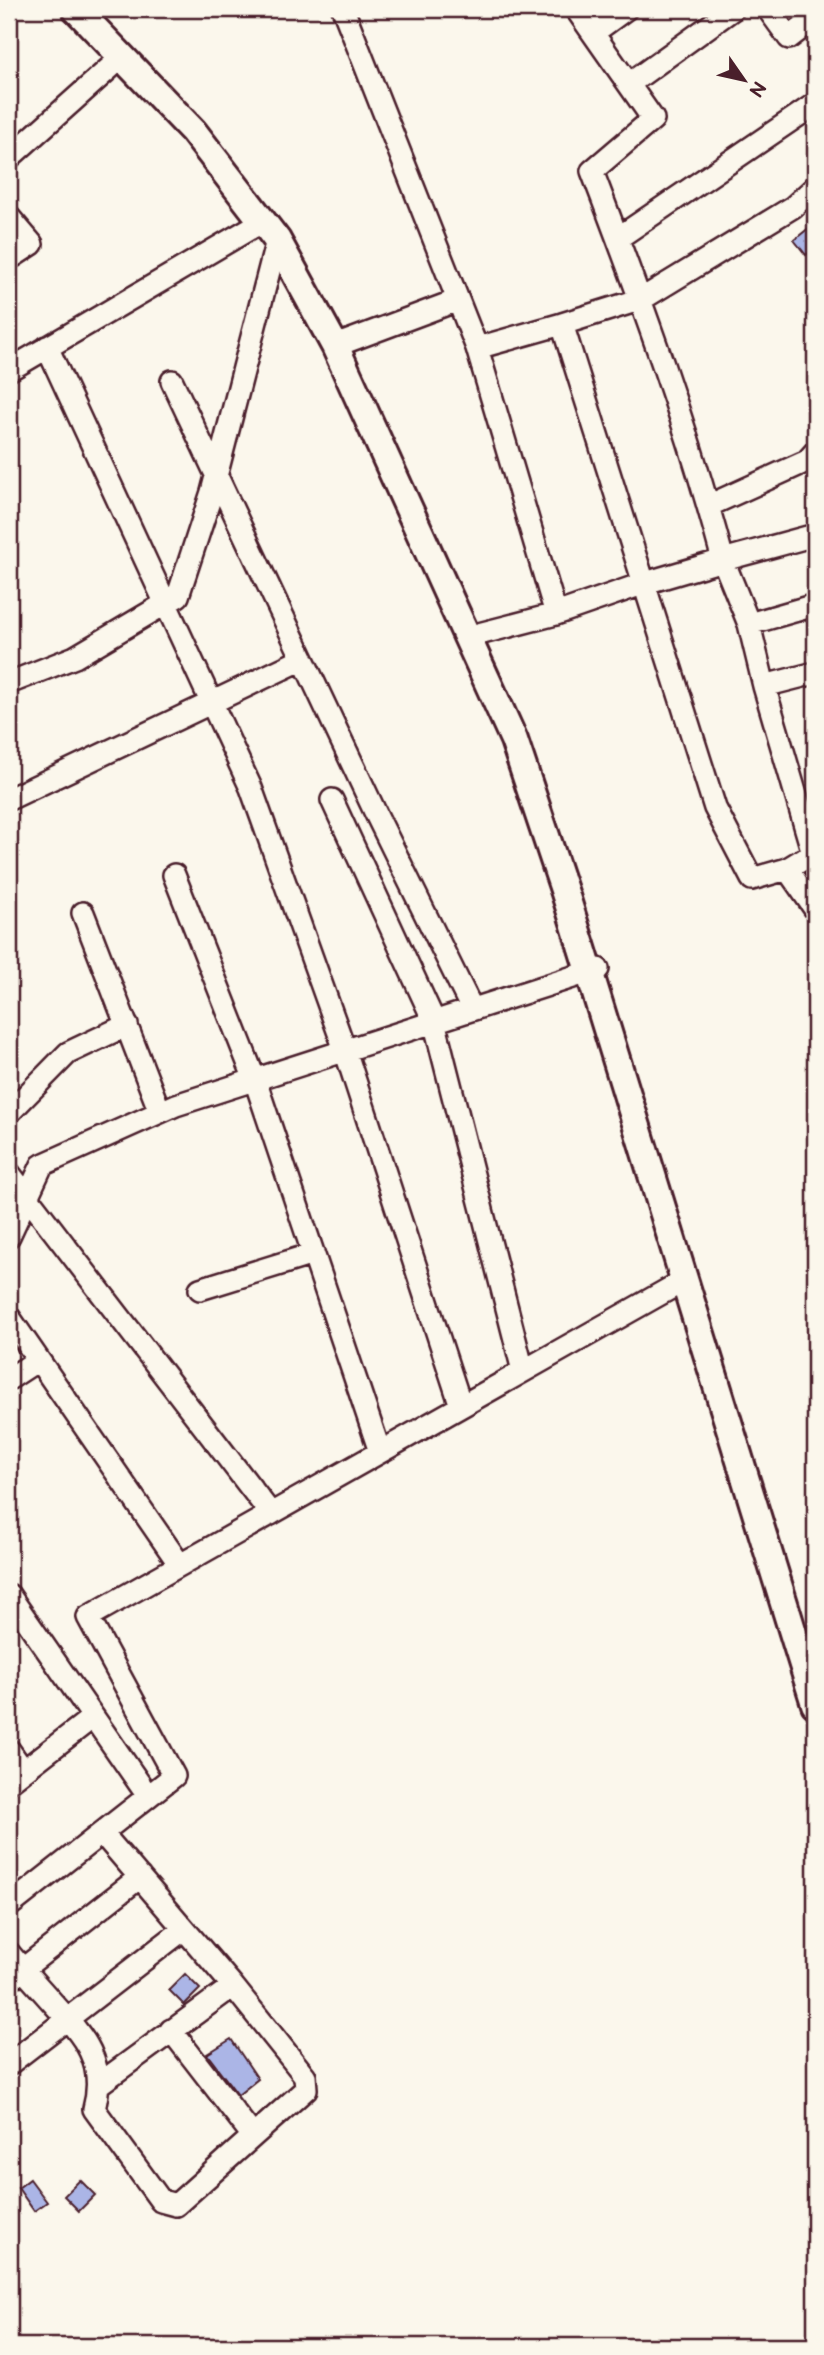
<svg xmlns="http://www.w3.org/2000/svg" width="824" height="2355" viewBox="0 0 824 2355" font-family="'Balsamiq Sans',sans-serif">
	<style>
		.building { fill: #abb5e6; stroke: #4a1f2b; stroke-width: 2 }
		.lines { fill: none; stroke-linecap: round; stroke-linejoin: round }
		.minor-casing { stroke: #4a1f2b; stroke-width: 26 }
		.tertiary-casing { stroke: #4a1f2b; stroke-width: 32 }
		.minor { stroke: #fbf7ec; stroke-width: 21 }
		.tertiary { stroke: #fbf7ec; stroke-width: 26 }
	</style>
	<rect width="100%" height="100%" fill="#fbf7ec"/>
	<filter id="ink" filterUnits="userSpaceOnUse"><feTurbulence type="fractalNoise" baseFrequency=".0143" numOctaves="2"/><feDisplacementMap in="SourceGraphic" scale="14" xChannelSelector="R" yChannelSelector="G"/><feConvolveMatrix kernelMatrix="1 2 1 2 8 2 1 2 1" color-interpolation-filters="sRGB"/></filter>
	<g filter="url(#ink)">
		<!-- building -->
		<path class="building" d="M 815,223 L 815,248 L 806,255 L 794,240 Z
			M 185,1974 L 200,1989 L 184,2005 L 169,1990 Z
			M 231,2039 L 258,2079 L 238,2095 L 207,2054 Z
			M 30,2179 L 47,2202 L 34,2211 L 18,2188 Z
			M 80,2180 L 95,2195 L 79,2211 L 64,2196 Z"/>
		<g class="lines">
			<!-- minor casing -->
			<g class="minor-casing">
				<path id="minor" d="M 343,9 L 477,348 L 556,614
					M 576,9 L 653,119 L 592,171 C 641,299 688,428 723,560 L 815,535
					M 768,9 L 789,38 L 815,18
					M 593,33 L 626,9
					M 629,84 L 733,9
					M 9,158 L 122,57
					M 815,187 L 793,207 L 642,299 L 562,324 L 715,808 L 752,879 L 787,869 L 815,852
					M 9,217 L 32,244 L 9,259
					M 618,238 L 815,104
					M 335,346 L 458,300
					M 47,347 L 251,788 L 345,1050 L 461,1406
					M 477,348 L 562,324
					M 9,370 L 263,221
					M 172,381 L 377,816 L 472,1009
					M 708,506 L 807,461 L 815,452
					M 749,624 L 764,686 L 815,673
					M 467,637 L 556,614 L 645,583 L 723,560 L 749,624 L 815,605
					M 9,683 L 75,657 L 178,596 L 212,492 L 277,240
					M 764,686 L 813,853
					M 9,799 L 303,659
					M 332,800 L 434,1021 L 523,1371
					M 787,869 L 815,909
					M 174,875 L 255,1080 L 380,1452
					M 83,913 L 160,1112
					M 9,1113 L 68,1053 L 127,1025
					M 9,1173 L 271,1514
					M 9,1236 L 42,1165 L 176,1105 L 598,969
					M 200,1289 L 313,1254
					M 9,1317 L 180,1565
					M 9,1379 L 38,1360
					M 9,1595 L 148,1796
					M 9,1750 L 23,1770
					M 9,1782 L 93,1717
					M 9,1906 L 174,1776 L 88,1617 L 685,1280
					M 9,1953 C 23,1970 38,1986 53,2003 C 83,2036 107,2061 94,2109 L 161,2201 L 176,2205 L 306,2089 L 305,2076 L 233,1986 L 102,1833
					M 9,1980 L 140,1877
					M 171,2030 L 253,2136
					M 9,2064 L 184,1929
					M 98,2085 L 233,1986"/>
			</g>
			<!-- tertiary casing -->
			<g class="tertiary-casing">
				<path id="tertiary" d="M 76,9 L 193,131 L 277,240 L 335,346 L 514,740 L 565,893 L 815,1704"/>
			</g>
			<!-- minor -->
			<use href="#minor" class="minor"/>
			<!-- tertiary -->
			<use href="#tertiary" class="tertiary"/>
		</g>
	</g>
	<!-- margin -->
	<rect width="824" height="2355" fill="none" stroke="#fbf7ec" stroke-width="35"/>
	<rect x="18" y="18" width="789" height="2320" fill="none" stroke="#4a1f2b" stroke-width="2.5" filter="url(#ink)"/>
	<!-- north arrow -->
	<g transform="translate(744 80) rotate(124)" stroke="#fbf7ec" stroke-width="5" paint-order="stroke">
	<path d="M0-5L12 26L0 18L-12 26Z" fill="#4a1f2b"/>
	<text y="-10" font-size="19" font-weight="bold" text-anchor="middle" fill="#4a1f2b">N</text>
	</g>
</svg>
